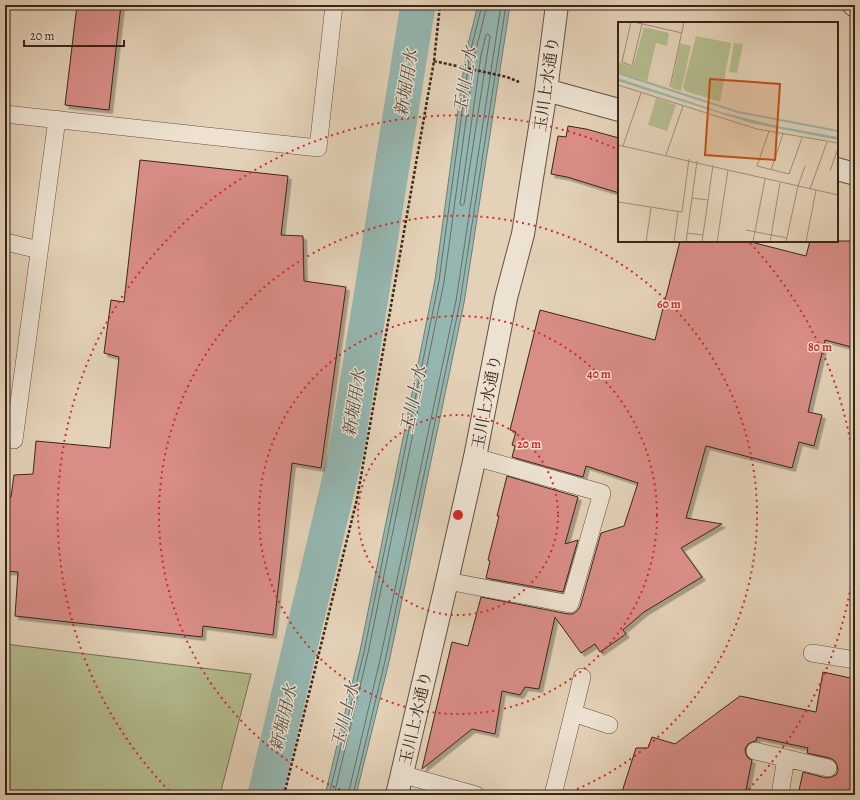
<svg xmlns="http://www.w3.org/2000/svg" width="860" height="800" viewBox="0 0 860 800" font-family="Alegreya,'Noto Serif JP',serif">
	<style>
		.green { fill: #b4bc8f; stroke: #767054 }
		.water { fill: #95b7b1; stroke: #707d75 }
		.lines { fill: none; stroke-linecap: round; stroke-linejoin: round }
		.shore { stroke: #676e66; stroke-width: 1 }
		.canal { stroke: #95b7b1; stroke-width: 35 }
		.building { fill: #d98d87; stroke: #39251a; filter: url(#shadow) }
		.lane-casing { stroke: #645042; stroke-width: 18 }
		.street-casing { stroke: #645042; stroke-width: 24 }
		.path { stroke: #39251a; stroke-width: 2.5; stroke-dasharray: 3 2; stroke-linecap: butt }
		.lane { stroke: #ede2d1; stroke-width: 17 }
		.street { stroke: #ede2d1; stroke-width: 22 }
		.ring { fill: none; stroke: #d62828; stroke-width: 2; stroke-dasharray: 2 4 }
		.labels { text-anchor: middle; stroke-width: 3; stroke-linejoin: round; paint-order: stroke }
		.street-label { font-size: 16px; fill: #39251a; stroke: #ede2d1 }
		.water-label { font-size: 17px; font-style: italic; fill: #504a40; stroke: #ede2d1 }
		.inset-river { fill: none; stroke: #95b7b1; stroke-width: 2 }
		.inset-road { fill: none; stroke: #a08d79; stroke-width: 1 }
		.view { fill: #c54f0f; fill-opacity: 0.15; stroke: #c54f0f; stroke-width: 2 }
		.inset-edge { fill: none; stroke: #39251a; stroke-width: 2 }
		.centre { fill: #d62828; stroke: #ede2d1; stroke-width: 2 }
		.ring-label { font-size: 12px; text-anchor: middle; font-weight: bold; fill: #d62828; stroke: #ede2d1; stroke-width: 3; stroke-linejoin: round; paint-order: stroke }
	</style>
	<defs>
		<filter id="shadow"><feDropShadow dx="3.5" dy="3.5" stdDeviation="0" flood-color="#0004"/></filter>
	</defs>
	<rect width="100%" height="100%" fill="#e4d2b8"/>
	<filter id="stains"><feTurbulence type="fractalNoise" baseFrequency=".005" numOctaves="4"/><feColorMatrix values="0 0 0 0 .2 0 0 0 0 .09 0 0 0 0 .02 0 0 0 .5 -.17"/></filter>
	<radialGradient id="worn" r=".72"><stop offset=".6" stop-color="#630" stop-opacity="0"/><stop offset="1" stop-color="#630" stop-opacity=".3"/></radialGradient>
	<!-- green -->
	<path class="green" d="M 5,644 L 251,674 L 220,795 L 5,795 Z"/>
	<!-- water -->
	<path class="water" d="M 478,5 L 510,5 L 464,303 L 389,662 L 356,795 L 325,795 L 360,651 L 435,280 L 466,52 Z"/>
	<g class="lines">
		<!-- shore -->
		<path class="shore" d="M 488,34 L 490,36 L 464,204 L 462,206 L 460,204 L 481,55 L 486,35 Z
			M 329,795 L 364,652 L 439,281 L 470,53 L 482,5
			M 334,795 L 368,653 L 444,282 L 475,54 L 487,5
			M 348,795 L 380,660 L 456,301 L 501,5
			M 353,795 L 385,661 L 460,302 L 506,5"/>
		<!-- canal -->
		<path class="canal" d="M 265,795 L 346,452 L 418,5"/>
	</g>
	<!-- building -->
	<path class="building" d="M 77,5 L 121,5 L 109,110 L 65,105 Z
		M 568,126 L 586,129 L 619,138 L 619,193 L 567,177 L 551,174 L 558,136 L 566,137 Z
		M 140,160 L 288,176 L 281,235 L 303,236 L 304,281 L 346,287 L 321,468 L 292,463 L 273,635 L 203,626 L 202,637 L 15,616 L 18,572 L 6,571 L 7,548 L 5,548 L 5,498 L 11,497 L 14,475 L 33,474 L 36,441 L 110,448 L 119,357 L 104,353 L 111,300 L 124,302 Z
		M 680,241 L 747,241 L 806,256 L 810,241 L 855,241 L 855,348 L 825,340 L 808,412 L 822,415 L 814,446 L 799,442 L 792,468 L 706,446 L 686,518 L 722,524 L 681,548 L 702,577 L 644,612 L 623,630 L 626,634 L 600,652 L 595,644 L 581,653 L 555,617 L 539,689 L 525,687 L 520,695 L 502,691 L 495,734 L 472,729 L 422,769 L 452,642 L 468,646 L 481,597 L 568,614 L 573,614 L 577,611 L 580,607 L 601,533 L 624,526 L 638,483 L 586,466 L 583,477 L 512,457 L 515,446 L 512,445 L 516,432 L 510,430 L 540,310 L 655,340 Z
		M 507,476 L 578,497 L 565,544 L 578,540 L 563,592 L 486,578 L 490,561 L 488,560 L 499,516 L 497,516 Z
		M 823,672 L 855,679 L 855,795 L 798,795 L 803,772 L 826,778 L 831,777 L 836,775 L 838,770 L 837,765 L 835,761 L 830,758 L 807,753 L 808,748 L 757,737 L 756,741 L 752,742 L 748,744 L 745,749 L 746,754 L 748,758 L 752,760 L 745,795 L 621,795 L 636,748 L 648,748 L 652,737 L 675,744 L 740,696 L 816,712 Z"/>
	<g class="lines">
		<!-- lane casing -->
		<g class="lane-casing">
			<path id="lane" d="M 5,114 L 318,148 L 334,5
				M 6,242 L 39,250
				M 14,440 L 57,119
				M 447,581 L 570,604 L 602,493 L 475,457
				M 812,653 L 855,660
				M 573,713 L 609,725
				M 755,751 L 828,768
				M 401,774 L 476,795
				M 553,795 L 582,677
				M 780,795 L 786,758"/>
		</g>
		<!-- street casing -->
		<g class="street-casing">
			<path id="street" d="M 854,5 L 855,5
				M 546,90 L 619,110
				M 837,169 L 855,174
				M 397,795 L 447,581 L 475,457 L 506,298 L 523,234 L 546,90 L 557,5"/>
		</g>
		<!-- path -->
		<path class="path" d="M 434,61 L 507,77 L 519,82
			M 284,795 L 357,499 L 434,61 L 440,5"/>
		<!-- lane -->
		<use href="#lane" class="lane"/>
		<!-- street -->
		<use href="#street" class="street"/>
	</g>
	<!-- distance rings -->
	<g class="ring">
		<circle cx="458" cy="515" r="100"/>
		<circle cx="458" cy="515" r="199"/>
		<path d="M351 794A299 299 0 1 1 565 794"/>
		<path d="M855 557A399 399 0 0 1 743 795M173 795A399 399 0 0 1 617 149M750 243A399 399 0 0 1 855 473"/>
	</g>
	<g class="labels">
		<!-- street labels -->
		<g class="street-label">
			<text transform="translate(546 84) rotate(-82)" y="6">玉川上水通り</text>
			<text transform="translate(486 402) rotate(-79)" y="6">玉川上水通り</text>
			<text transform="translate(415 718) rotate(-77)" y="6">玉川上水通り</text>
		</g>
		<!-- water labels -->
		<g class="water-label">
			<text transform="translate(465 80) rotate(-81)" y="6">玉川上水</text>
			<text transform="translate(406 83) rotate(-81)" y="6">新堀用水</text>
			<text transform="translate(413 399) rotate(-78)" y="6">玉川上水</text>
			<text transform="translate(354 403) rotate(-81)" y="6">新堀用水</text>
			<text transform="translate(345 715) rotate(-76)" y="6">玉川上水</text>
			<text transform="translate(283 718) rotate(-77)" y="6">新堀用水</text>
		</g>
	</g>
	<!-- overview -->
	<g transform="translate(618 22)">
		<rect width="220" height="220" fill="#e4d2b8"/>
		<path d="M 26,5 L 51,11 L 49,24 L 38,21 L 29,59 L 0,50 L 0,40 L 15,45 ZM 78,14 L 113,21 L 102,80 L 67,69 L 65,65 ZM 62,21 L 73,24 L 63,69 L 53,66 ZM 116,21 L 125,22 L 119,51 L 111,50 ZM 38,76 L 58,83 L 49,109 L 30,103 Z" fill="#b4bc8f"/>
		<path d="M 0,56 L 103,90 L 159,104 L 220,115 L 220,118 L 133,101 L 0,59 Z" fill="#95b7b1"/>
		<path class="inset-river" d="M 0,51 L 120,90 L 220,109"/>
		<path class="inset-road" d="M 13,0 L 4,40 L 14,44 L 24,2M 16,0 L 64,11M 0,63 L 139,107 L 220,121M 52,65 L 66,0M 151,109 L 139,144 L 171,152 L 184,116M 0,123 L 220,173M 5,124 L 23,71M 48,133 L 65,84M 153,148 L 165,112M 212,149 L 220,126M 192,167 L 209,120M 74,176 L 90,178M 0,180 L 64,190 L 71,137M 128,208 L 169,216M 69,211 L 85,213M 28,220 L 33,186M 56,220 L 60,190M 68,220 L 79,139M 84,220 L 95,143M 99,220 L 110,148M 135,220 L 147,157M 152,220 L 162,161M 168,220 L 180,164 L 187,144M 188,220 L 198,168"/>
		<path class="view" d="M 92,57 L 162,62 L 157,138 L 87,133 Z"/>
		<rect width="220" height="220" class="inset-edge"/>
	</g>
	<circle cx="458" cy="515" r="6" class="centre"/>
	<g class="ring-label">
		<text x="669" y="308">60 m</text>
		<text x="820" y="351">80 m</text>
		<text x="599" y="378">40 m</text>
		<text x="529" y="448">20 m</text>
	</g>
	<!-- margin -->
	<rect width="860" height="800" fill="none" stroke="#e4d2b8" stroke-width="20"/>
	<rect x="6" y="6" width="848" height="788" fill="none" stroke="#39251a" stroke-width="2"/>
	<rect x="10" y="10" width="840" height="780" fill="none" stroke="#39251a"/>
	<!-- scale -->
	<path d="M24 40v6h100v-6" fill="none" stroke="#39251a" stroke-width="2"/>
	<text x="30" y="40" font-size="12" fill="#39251a" stroke="#ede2d1" stroke-width="3" paint-order="stroke">20 m</text>
	<rect width="100%" height="100%" filter="url(#stains)"/>
	<rect width="100%" height="100%" fill="url(#worn)"/>
</svg>
